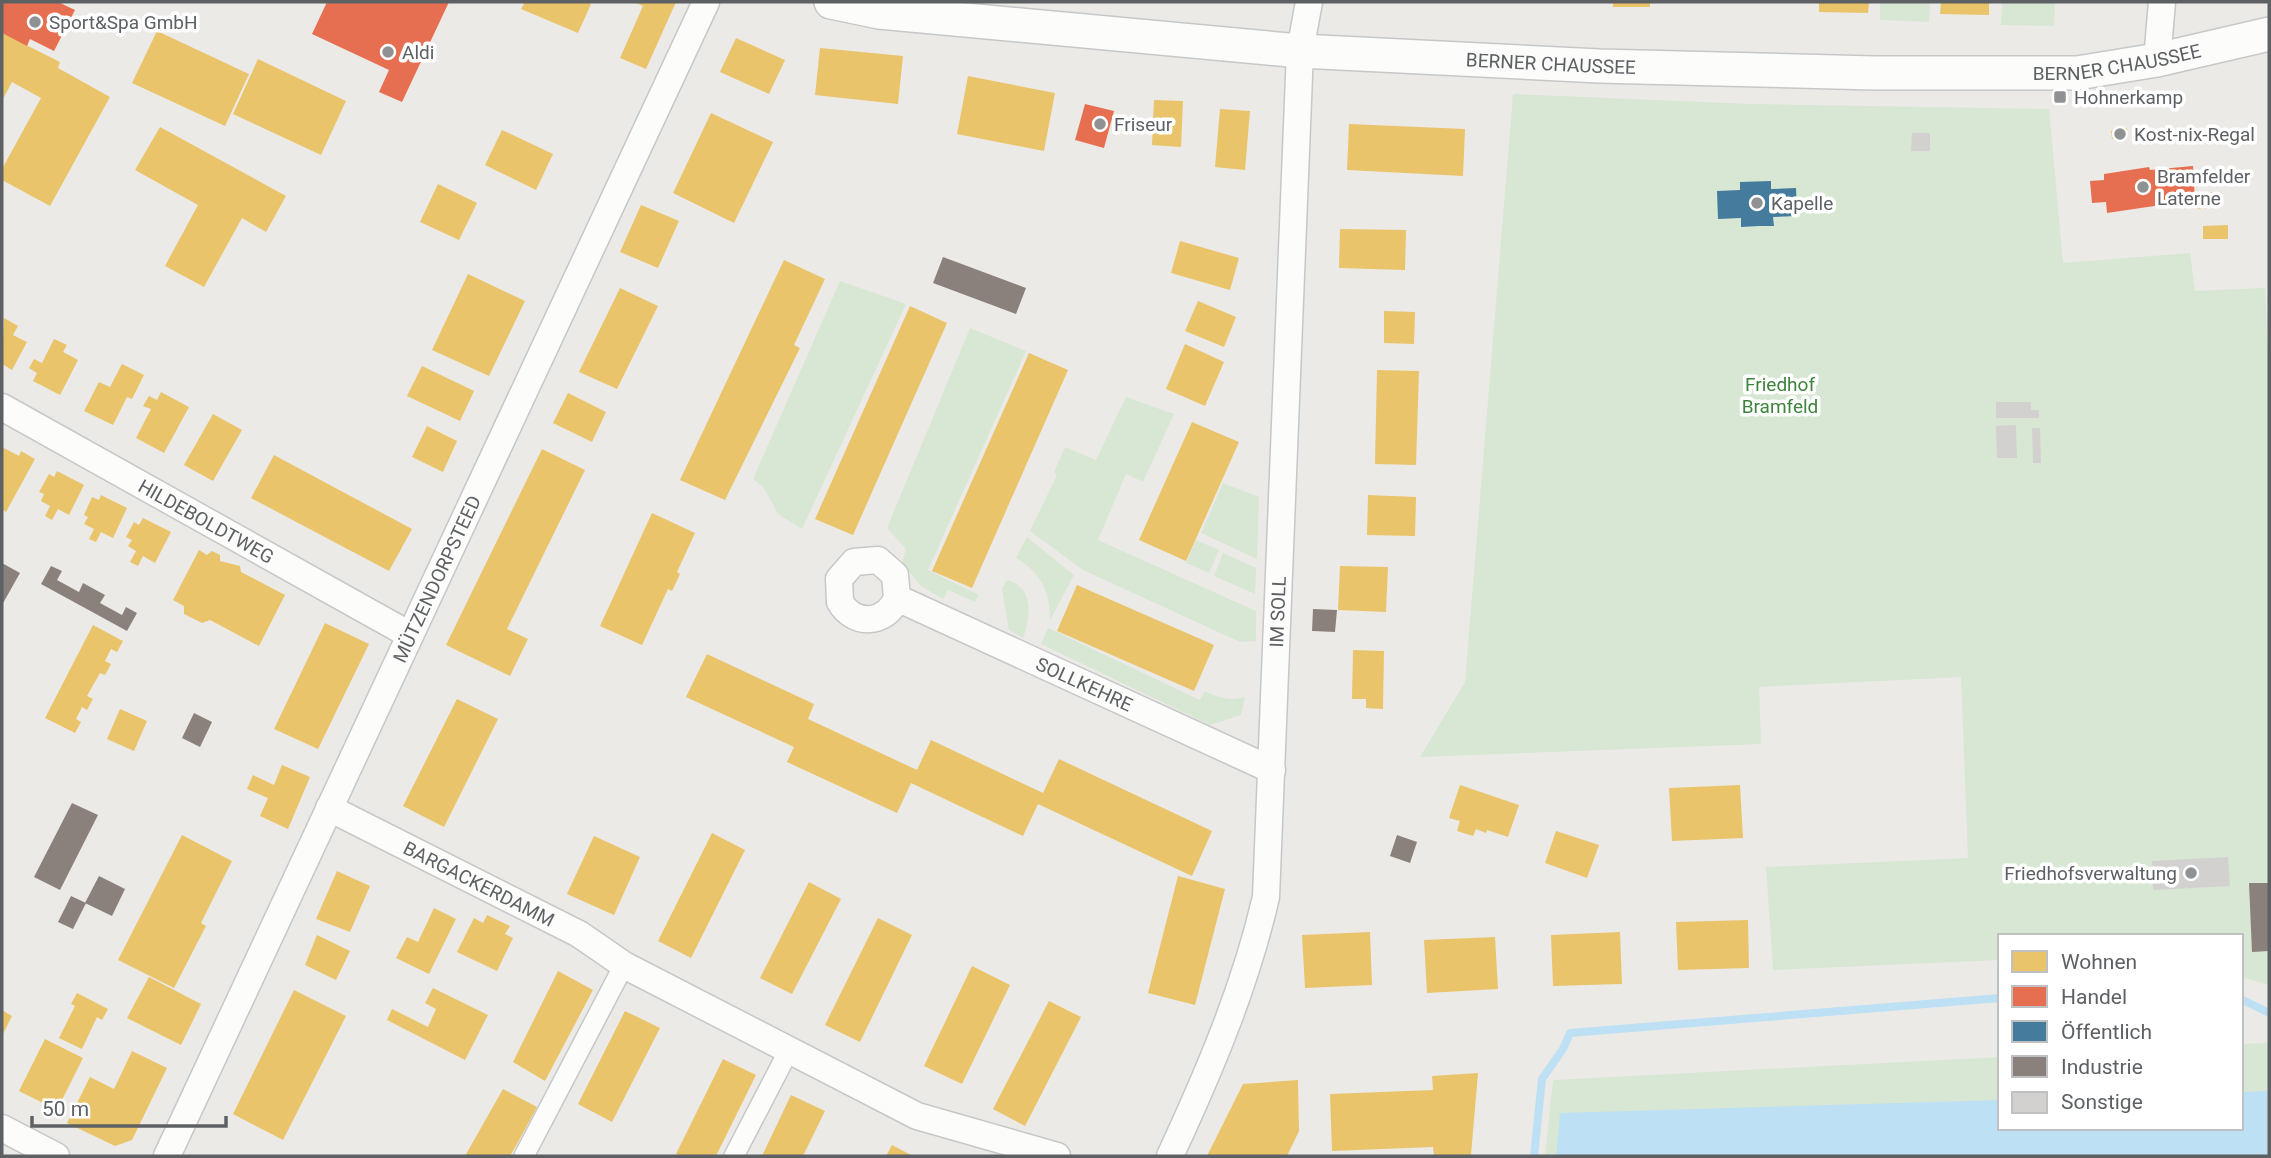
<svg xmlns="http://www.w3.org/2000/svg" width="2271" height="1158" viewBox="0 0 2271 1158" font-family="Roboto,sans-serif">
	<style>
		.green { fill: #d7e7d3 }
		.water { fill: #bee0f4 }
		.homes { fill: #e9c46a }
		.shops { fill: #e76f51 }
		.public { fill: #457b9d }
		.industry { fill: #8a817c }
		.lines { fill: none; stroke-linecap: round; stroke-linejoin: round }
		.stream { stroke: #bee0f4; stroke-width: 8 }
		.building { fill: #d3d1d0 }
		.pedestrian-casing { stroke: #c6c7c7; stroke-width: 22 }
		.minor-casing { stroke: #c6c7c7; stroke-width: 29 }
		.tertiary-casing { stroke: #c6c7c7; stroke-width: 36 }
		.pedestrian { stroke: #fcfcfb; stroke-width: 19 }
		.minor { stroke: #fcfcfb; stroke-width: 26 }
		.tertiary { stroke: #fcfcfb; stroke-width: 33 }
		.poi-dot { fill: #8f9192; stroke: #fff; stroke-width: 2.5 }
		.labels { text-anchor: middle; stroke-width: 7; stroke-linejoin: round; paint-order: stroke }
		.poi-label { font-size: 19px; fill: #5d6164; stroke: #fff; text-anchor: start }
		.street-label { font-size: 19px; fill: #5d6164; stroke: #fff }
		.park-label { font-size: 19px; fill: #3d843c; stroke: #fff }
	</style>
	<rect width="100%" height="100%" fill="#eceae7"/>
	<!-- green -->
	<path class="green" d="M 1880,2 L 1930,2 L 1929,22 L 1880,20 Z
		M 2002,2 L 2055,2 L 2054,26 L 2001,25 Z
		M 1513,94 L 1751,104 L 2049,109 L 2063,263 L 2190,253 L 2195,291 L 2265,288 L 2269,370 L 2269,985 L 2241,977 L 2241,936 L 2000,936 L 2000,960 L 1773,970 L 1766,867 L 1968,858 L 1961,677 L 1759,687 L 1761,744 L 1420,757 L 1465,682 Z
		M 840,281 L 906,304 L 802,529 L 778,514 L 764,488 L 753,479 Z
		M 970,328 L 1026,351 L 928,570 L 979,595 L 975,602 L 948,590 L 943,599 L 921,586 L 902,563 L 906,549 L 887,528 Z
		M 1126,397 L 1174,414 L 1143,482 L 1126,474 L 1098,540 L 1256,611 L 1256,641 L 1240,642 L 1083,570 L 1030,531 L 1057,475 L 1054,472 L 1065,447 L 1096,460 Z
		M 1223,483 L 1259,497 L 1257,559 L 1201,533 Z
		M 1027,537 L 1074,575 L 1050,620 C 1050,591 1041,573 1016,558 Z
		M 1196,540 L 1219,550 L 1209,573 L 1186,563 Z
		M 1223,553 L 1256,568 L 1255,594 L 1214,576 Z
		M 1007,580 C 1034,587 1031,617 1023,638 L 1009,630 L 1002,589 Z
		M 1048,628 L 1200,700 L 1205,691 C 1218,698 1230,701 1245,697 L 1241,715 L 1210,725 L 1041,644 Z
		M 2269,1043 L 2269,1156 L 1545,1156 L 1553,1080 L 2000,1057 L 2000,1128 L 2241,1128 L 2241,1044 Z"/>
	<!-- water -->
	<path class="water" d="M 2269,1091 L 2269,1156 L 1556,1156 L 1560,1113 L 2000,1100 L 2000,1128 L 2241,1128 L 2241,1092 Z"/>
	<!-- homes -->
	<path class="homes" d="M 525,2 L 586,2 L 591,4 L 578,33 L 521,9 Z
		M 634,2 L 676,2 L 646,69 L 620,58 L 643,6 Z
		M 1613,2 L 1650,2 L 1650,7 L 1613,7 Z
		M 1819,2 L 1869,2 L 1868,13 L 1819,12 Z
		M 1941,2 L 1989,2 L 1989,15 L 1940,14 Z
		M 157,31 L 249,74 L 225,126 L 132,83 Z
		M 2,33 L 60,62 L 58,68 L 110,97 L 50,206 L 2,180 L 2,169 L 41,98 L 12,82 L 2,101 Z
		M 736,38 L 785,60 L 769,94 L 720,72 Z
		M 820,48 L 903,56 L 898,104 L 815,95 Z
		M 258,59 L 346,101 L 321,155 L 233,114 Z
		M 968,76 L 1055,93 L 1044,151 L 957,134 Z
		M 1154,100 L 1183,101 L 1181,147 L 1152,145 Z
		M 1220,109 L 1250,111 L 1245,170 L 1215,167 Z
		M 711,113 L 773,142 L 734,223 L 673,193 Z
		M 1349,124 L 1465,129 L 1463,176 L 1347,170 Z
		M 160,127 L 286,196 L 266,232 L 242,218 L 204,287 L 165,266 L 198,205 L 135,170 Z
		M 2127,128 L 2128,137 L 2112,139 L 2111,131 Z
		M 502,130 L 553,154 L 536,190 L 485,165 Z
		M 438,184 L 477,203 L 459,240 L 420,222 Z
		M 2219,192 L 2220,207 L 2196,209 L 2195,193 Z
		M 641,205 L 679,221 L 658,268 L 620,252 Z
		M 2228,225 L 2228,239 L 2203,239 L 2203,226 Z
		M 1340,229 L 1406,230 L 1405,270 L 1339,268 Z
		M 1180,241 L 1239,258 L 1230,290 L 1171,273 Z
		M 784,260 L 825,279 L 794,345 L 800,348 L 725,500 L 680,480 Z
		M 468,274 L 525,301 L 489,376 L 432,350 Z
		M 620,288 L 658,306 L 617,389 L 579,372 Z
		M 1198,301 L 1236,317 L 1224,347 L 1185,331 Z
		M 910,306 L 947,323 L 853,535 L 815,519 Z
		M 1384,311 L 1415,312 L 1414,344 L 1384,343 Z
		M 4,318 L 18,326 L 13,335 L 27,342 L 12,370 L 2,364 Z
		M 54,339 L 67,345 L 63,352 L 78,360 L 60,395 L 33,381 L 37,373 L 29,368 L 34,359 L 42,363 Z
		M 1185,344 L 1224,362 L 1205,406 L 1166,389 Z
		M 1029,353 L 1068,370 L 972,588 L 932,571 Z
		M 122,364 L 144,375 L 132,399 L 127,397 L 113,425 L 84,411 L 99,382 L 110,387 Z
		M 422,366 L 474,391 L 460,421 L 407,396 Z
		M 1377,370 L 1419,371 L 1416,465 L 1375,464 Z
		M 161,392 L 189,407 L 164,453 L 136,438 L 151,409 L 143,406 L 149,396 L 157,400 Z
		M 568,393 L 606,412 L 592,442 L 553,423 Z
		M 213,414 L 242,430 L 213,481 L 184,465 Z
		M 1192,422 L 1239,442 L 1186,561 L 1139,540 Z
		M 427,426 L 457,441 L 443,472 L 412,457 Z
		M 2,447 L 19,456 L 21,451 L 35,459 L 6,512 L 2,509 Z
		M 542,449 L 585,470 L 507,629 L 528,639 L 510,676 L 446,645 Z
		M 274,455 L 412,529 L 389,571 L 251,498 Z
		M 57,471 L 84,485 L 69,515 L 58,509 L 52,520 L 45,516 L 50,506 L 41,501 L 44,494 L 39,492 L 49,474 L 54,477 Z
		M 101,495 L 127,508 L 113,538 L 101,532 L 96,542 L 89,539 L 94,529 L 84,524 L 88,517 L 84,515 L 92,497 L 99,500 Z
		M 1368,495 L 1416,497 L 1415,536 L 1367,535 Z
		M 652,513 L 695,533 L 677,572 L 680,574 L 672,591 L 668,589 L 642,645 L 600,626 Z
		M 143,518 L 171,532 L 155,563 L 143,556 L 138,566 L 130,562 L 136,551 L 128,546 L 132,540 L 126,537 L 134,522 L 139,525 Z
		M 199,550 L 207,555 L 212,551 L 220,555 L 220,561 L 240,566 L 241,572 L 285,595 L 259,646 L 210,620 L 202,623 L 184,614 L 184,606 L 173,600 Z
		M 1340,566 L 1388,567 L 1386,612 L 1338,610 Z
		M 1077,585 L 1214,645 L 1194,691 L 1057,631 Z
		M 325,623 L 369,644 L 318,749 L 274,729 Z
		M 93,625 L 123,641 L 117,652 L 111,649 L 105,661 L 111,664 L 105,675 L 100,673 L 87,696 L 93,699 L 87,710 L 82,707 L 76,719 L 81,722 L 75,733 L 45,718 Z
		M 1353,650 L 1384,651 L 1383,709 L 1366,708 L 1366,699 L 1352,699 Z
		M 707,654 L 814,704 L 808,719 L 917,770 L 931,740 L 1043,793 L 1059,759 L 1212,831 L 1192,876 L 1038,804 L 1023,836 L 911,783 L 897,813 L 787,762 L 794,747 L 686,697 Z
		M 457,699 L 498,719 L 444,827 L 403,806 Z
		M 120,709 L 147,721 L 134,751 L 107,739 Z
		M 282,765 L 310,777 L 288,829 L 260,816 L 268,798 L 247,789 L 253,775 L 274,785 Z
		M 1460,785 L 1519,805 L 1508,837 L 1487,830 L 1486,833 L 1476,829 L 1473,836 L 1457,831 L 1460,821 L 1449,818 Z
		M 1740,785 L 1743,838 L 1672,841 L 1669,788 Z
		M 1556,831 L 1599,845 L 1587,878 L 1545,863 Z
		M 712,833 L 745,850 L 691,958 L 658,941 Z
		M 182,835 L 232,861 L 201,923 L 206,926 L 174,988 L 118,960 Z
		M 594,836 L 640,857 L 614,915 L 567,894 Z
		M 337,871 L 370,886 L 350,932 L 316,919 Z
		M 1178,876 L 1225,889 L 1195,1005 L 1148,993 Z
		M 809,882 L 841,899 L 792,994 L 760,978 Z
		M 434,908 L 456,919 L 429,974 L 396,958 L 407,937 L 418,942 Z
		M 487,915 L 510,926 L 505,934 L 513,938 L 497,971 L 457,952 L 474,918 L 483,923 Z
		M 878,918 L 912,935 L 860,1042 L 825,1025 Z
		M 1748,920 L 1749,968 L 1678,970 L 1676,922 Z
		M 1370,932 L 1372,985 L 1305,988 L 1302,935 Z
		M 1620,932 L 1622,984 L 1553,986 L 1551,935 Z
		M 317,935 L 350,951 L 336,980 L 305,965 Z
		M 1495,937 L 1498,989 L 1427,993 L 1424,940 Z
		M 972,966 L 1010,985 L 962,1084 L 924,1066 Z
		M 558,971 L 593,990 L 545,1081 L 513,1062 Z
		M 149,977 L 201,1004 L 181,1045 L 127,1018 Z
		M 433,988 L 488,1015 L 465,1060 L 387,1020 L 392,1009 L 428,1027 L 436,1009 L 425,1003 Z
		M 294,990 L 346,1016 L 283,1140 L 233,1114 Z
		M 77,993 L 108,1009 L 102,1020 L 97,1017 L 82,1049 L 59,1038 L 75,1006 L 71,1004 Z
		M 1049,1001 L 1081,1017 L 1025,1126 L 993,1109 Z
		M 2,1010 L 12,1016 L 2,1036 Z
		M 625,1011 L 660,1028 L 612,1122 L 578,1104 Z
		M 45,1039 L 83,1058 L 57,1110 L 19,1091 Z
		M 132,1051 L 167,1068 L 132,1140 L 115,1146 L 67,1123 L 90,1077 L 114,1089 Z
		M 723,1059 L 756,1075 L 716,1156 L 681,1156 L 676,1154 Z
		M 1478,1073 L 1471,1155 L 1434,1156 L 1433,1147 L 1332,1151 L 1330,1094 L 1433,1090 L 1432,1076 Z
		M 1298,1080 L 1299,1131 L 1287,1156 L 1207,1156 L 1243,1084 Z
		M 503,1089 L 537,1107 L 517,1144 L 510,1156 L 465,1156 Z
		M 791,1095 L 825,1111 L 803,1156 L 762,1156 Z
		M 892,1145 L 913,1156 L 886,1156 Z"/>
	<!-- shops -->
	<path class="shops" d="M 2,2 L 58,2 L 75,10 L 54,51 L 30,39 L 27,46 L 2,33 Z
		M 327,2 L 449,2 L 402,102 L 379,92 L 389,70 L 312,34 Z
		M 1085,104 L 1114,111 L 1104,148 L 1075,140 Z
		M 2193,166 L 2195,200 L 2107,213 L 2106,202 L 2092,203 L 2090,181 L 2104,180 L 2104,174 L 2149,167 L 2150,170 Z"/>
	<!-- public -->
	<path class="public" d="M 1771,181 L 1771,189 L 1796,188 L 1797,216 L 1773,217 L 1774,226 L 1759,226 L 1741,227 L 1741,218 L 1718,219 L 1717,191 L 1740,190 L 1740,182 Z"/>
	<!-- industry -->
	<path class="industry" d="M 943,257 L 1026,288 L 1016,314 L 933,283 Z
		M 2,563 L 20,573 L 2,605 Z
		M 51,566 L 62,571 L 57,580 L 79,592 L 83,583 L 105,595 L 100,603 L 122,615 L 126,607 L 137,613 L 127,631 L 41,584 Z
		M 1313,609 L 1337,610 L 1335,632 L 1312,631 Z
		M 194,713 L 212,722 L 200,747 L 182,738 Z
		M 72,803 L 98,815 L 60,890 L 34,877 Z
		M 1397,835 L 1417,842 L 1410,863 L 1390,856 Z
		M 99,876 L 125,889 L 112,916 L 85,903 Z
		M 2249,883 L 2269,883 L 2269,951 L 2252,952 Z
		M 71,896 L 86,903 L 73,929 L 58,922 Z"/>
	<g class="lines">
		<!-- stream -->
		<path class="stream" d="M 2241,999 L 2269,1013
			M 1534,1156 L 1542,1079 L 1563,1049 L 1570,1033 L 2000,998"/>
	</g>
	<!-- building -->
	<path class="building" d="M 1912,133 L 1930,133 L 1930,151 L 1911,151 Z
		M 1996,402 L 2031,402 L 2031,410 L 2039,410 L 2039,418 L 1996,418 Z
		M 2016,425 L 2017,458 L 1997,458 L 1996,426 Z
		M 2032,428 L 2040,428 L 2041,463 L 2033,463 Z
		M 2228,857 L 2230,886 L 2153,890 L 2152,861 Z"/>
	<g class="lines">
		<!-- pedestrian casing -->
		<g class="pedestrian-casing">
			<path id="pedestrian" d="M 524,1156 L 624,965
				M 734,1156 L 789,1050"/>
		</g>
		<!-- minor casing -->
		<g class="minor-casing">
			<g id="minor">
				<path d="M 2157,60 L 2162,2"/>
				<path id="s1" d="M 2,407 L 410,635"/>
				<path id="s2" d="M 897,598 C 886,625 854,626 840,602 L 839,579 L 854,562 L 878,560 L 895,575 L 897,598 L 1272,770"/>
				<path id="s3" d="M 329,808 L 579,934 L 624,965 L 917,1116 L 1057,1156"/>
				<path d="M 2,1128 L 56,1156"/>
				<path id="s4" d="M 167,1156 L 706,2"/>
				<path id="s5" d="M 1170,1156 C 1209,1072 1245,988 1266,897 L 1300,51 L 1309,2"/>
			</g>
		</g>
		<!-- tertiary casing -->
		<g class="tertiary-casing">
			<g id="tertiary">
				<path id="s6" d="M 831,2 L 879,12 L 1300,51 L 1599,66 L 1874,73 L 2077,73 L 2157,60 L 2269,34"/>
			</g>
		</g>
		<!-- pedestrian -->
		<use href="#pedestrian" class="pedestrian"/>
		<!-- minor -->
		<use href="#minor" class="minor"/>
		<!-- tertiary -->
		<use href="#tertiary" class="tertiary"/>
	</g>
	<!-- markers -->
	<g class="poi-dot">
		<circle cx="35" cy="22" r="7"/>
		<circle cx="388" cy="52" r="7"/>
		<rect x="2053" y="90" width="14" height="14" rx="3.5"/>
		<circle cx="1100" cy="124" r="7"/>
		<circle cx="2120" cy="134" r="7"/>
		<circle cx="2143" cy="187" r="7"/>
		<circle cx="1757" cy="203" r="7"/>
		<circle cx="2191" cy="873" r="7"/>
	</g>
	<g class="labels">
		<!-- poi labels -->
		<g class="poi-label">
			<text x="49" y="29">Sport&amp;Spa GmbH</text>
			<text x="402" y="59">Aldi</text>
			<text x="2074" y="104">Hohnerkamp</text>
			<text x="1114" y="131">Friseur</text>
			<text x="2134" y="141">Kost-nix-Regal</text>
			<text x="2157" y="183">Bramfelder<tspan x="2157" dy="22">Laterne</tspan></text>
			<text x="1771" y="210">Kapelle</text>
			<text x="2177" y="880" text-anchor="end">Friedhofsverwaltung</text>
		</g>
		<!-- street labels -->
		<g class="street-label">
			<text dy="7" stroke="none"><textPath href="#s6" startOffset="1290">BERNER CHAUSSEE</textPath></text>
			<text dy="7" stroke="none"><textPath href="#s6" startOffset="723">BERNER CHAUSSEE</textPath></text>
			<text dy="7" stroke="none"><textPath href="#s1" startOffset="234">HILDEBOLDTWEG</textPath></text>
			<text dy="7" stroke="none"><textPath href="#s4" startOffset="637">MÜTZENDORPSTEED</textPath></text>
			<text dy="7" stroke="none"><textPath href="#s5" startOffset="562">IM SOLL</textPath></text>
			<text dy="7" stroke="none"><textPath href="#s2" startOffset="394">SOLLKEHRE</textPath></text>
			<text dy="7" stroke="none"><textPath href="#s3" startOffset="168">BARGACKERDAMM</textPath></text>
		</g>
		<!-- park labels -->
		<g class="park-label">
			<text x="1780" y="391">Friedhof<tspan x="1780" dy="22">Bramfeld</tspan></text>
		</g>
	</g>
	<!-- border -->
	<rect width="2271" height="1158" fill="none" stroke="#5d6164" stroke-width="7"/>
	<!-- legend -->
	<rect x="1998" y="934" width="245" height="196" fill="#ffffff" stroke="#bec0c1" stroke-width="2"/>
	<rect x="2012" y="951" width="35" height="21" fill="#e9c46a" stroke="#bec0c1" stroke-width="2"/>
	<text x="2061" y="969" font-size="21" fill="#5d6164">Wohnen</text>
	<rect x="2012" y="986" width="35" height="21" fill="#e76f51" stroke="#bec0c1" stroke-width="2"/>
	<text x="2061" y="1004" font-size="21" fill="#5d6164">Handel</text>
	<rect x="2012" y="1021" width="35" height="21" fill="#457b9d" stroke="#bec0c1" stroke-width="2"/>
	<text x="2061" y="1039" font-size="21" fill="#5d6164">Öffentlich</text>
	<rect x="2012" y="1056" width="35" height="21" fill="#8a817c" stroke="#bec0c1" stroke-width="2"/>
	<text x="2061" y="1074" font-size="21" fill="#5d6164">Industrie</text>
	<rect x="2012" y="1092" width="35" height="21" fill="#d3d1d0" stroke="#bec0c1" stroke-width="2"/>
	<text x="2061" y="1109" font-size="21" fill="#5d6164">Sonstige</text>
	<!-- scale -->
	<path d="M32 1116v10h194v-10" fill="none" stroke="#5d6164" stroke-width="3.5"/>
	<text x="42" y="1116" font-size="21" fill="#5d6164" stroke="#ffffff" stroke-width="5" paint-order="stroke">50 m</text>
</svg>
